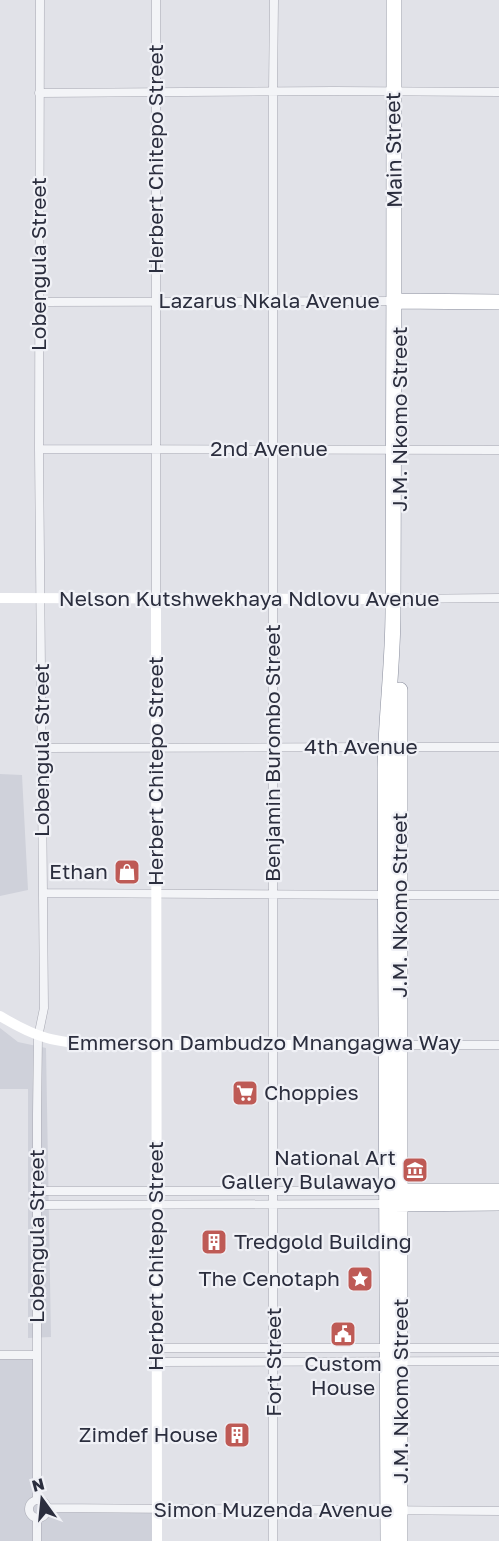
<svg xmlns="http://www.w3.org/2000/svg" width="499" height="1541" viewBox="0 0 499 1541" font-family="'Golos Text',sans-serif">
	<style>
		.built { fill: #cfd1da }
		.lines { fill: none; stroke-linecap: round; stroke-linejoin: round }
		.street-casing { stroke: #a7a8b2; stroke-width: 9 }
		.highway-casing { stroke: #8a8e9d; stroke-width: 16 }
		.street { stroke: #f3f4f7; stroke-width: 8 }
		.secondary { stroke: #fff; stroke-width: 10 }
		.highway { stroke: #fff; stroke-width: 15 }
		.labels { text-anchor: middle; stroke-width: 4.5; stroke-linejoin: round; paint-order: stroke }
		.street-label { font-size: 21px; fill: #2b2e3e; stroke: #f0f1f6 }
		.poi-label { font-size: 21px; fill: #2b2e3e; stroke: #f0f1f6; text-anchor: end }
	</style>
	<rect width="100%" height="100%" fill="#e1e2e8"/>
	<!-- built -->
	<path class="built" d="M 0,774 L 22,775 L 28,890 L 0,896 Z
		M 0,1028 L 18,1042 L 46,1048 L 51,1337 L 28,1338 L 28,1089 L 0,1089 Z
		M 0,1357 L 36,1357 L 37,1501 L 46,1505 L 157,1511 L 157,1541 L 0,1541 Z"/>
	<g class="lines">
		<!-- street casing -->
		<g class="street-casing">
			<path id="street" d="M 156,0 L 156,599
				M 39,93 L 334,91 L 499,92
				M 39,302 L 394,301
				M 39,449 L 499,450
				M 394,599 L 499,598
				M 399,747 L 499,747
				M 42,748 L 387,747
				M 43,893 L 387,895
				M 399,895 L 499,895
				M 405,1045 L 499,1045
				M 37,1191 L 387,1191
				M 37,1205 L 387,1204
				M 156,1348 L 499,1348
				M 0,1355 L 37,1355
				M 156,1362 L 499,1361
				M29 1509a9 9 0 1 1 18 0a9 9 0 1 1-18 0Z
				M 37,1500 L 37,1114 L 38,1037 L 44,1008 L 39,449 L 40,0
				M 47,1508 L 499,1511
				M 37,1541 L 37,1519
				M 273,1541 L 273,92 L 274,0"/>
		</g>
		<!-- highway casing -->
		<g class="highway-casing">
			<path id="highway" d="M 394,301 L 499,302
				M 400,690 L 400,1541
				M 393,1191 L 499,1191
				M 393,1204 L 499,1203
				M 388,1541 L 385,769 C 386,716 393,664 393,611 C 395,407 393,204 394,0"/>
		</g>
		<!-- street -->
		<use href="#street" class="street"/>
		<!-- secondary -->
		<path class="secondary" d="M 0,598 L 394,599
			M 156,599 L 157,1541
			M 0,1016 C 38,1039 54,1042 98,1045 L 392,1045"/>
		<!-- highway -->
		<use href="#highway" class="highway"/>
	</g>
	<!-- icons -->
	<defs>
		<g id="shop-square" transform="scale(1.35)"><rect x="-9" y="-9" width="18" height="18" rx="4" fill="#be5a55" stroke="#f0f1f6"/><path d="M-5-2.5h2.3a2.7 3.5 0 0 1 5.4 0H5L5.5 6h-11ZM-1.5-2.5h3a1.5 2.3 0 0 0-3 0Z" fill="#fff"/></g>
		<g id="supermarket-square" transform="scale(1.35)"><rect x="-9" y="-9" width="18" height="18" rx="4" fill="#be5a55" stroke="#f0f1f6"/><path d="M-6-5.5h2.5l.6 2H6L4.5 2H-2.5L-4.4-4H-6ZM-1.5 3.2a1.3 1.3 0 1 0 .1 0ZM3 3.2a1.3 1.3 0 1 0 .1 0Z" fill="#fff"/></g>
		<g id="museum-square" transform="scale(1.35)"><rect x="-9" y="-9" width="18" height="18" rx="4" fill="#be5a55" stroke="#f0f1f6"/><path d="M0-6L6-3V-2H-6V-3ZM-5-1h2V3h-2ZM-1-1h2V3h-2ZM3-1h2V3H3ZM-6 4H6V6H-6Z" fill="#fff"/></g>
		<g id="building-square" transform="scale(1.35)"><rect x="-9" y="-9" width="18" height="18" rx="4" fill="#be5a55" stroke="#f0f1f6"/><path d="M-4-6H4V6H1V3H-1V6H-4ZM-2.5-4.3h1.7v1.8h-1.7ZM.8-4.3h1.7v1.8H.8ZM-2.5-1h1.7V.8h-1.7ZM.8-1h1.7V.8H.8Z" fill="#fff"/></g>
		<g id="sight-square" transform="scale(1.35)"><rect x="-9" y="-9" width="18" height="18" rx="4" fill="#be5a55" stroke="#f0f1f6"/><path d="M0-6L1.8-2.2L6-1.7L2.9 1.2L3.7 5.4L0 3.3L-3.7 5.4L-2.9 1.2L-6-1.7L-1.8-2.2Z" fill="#fff"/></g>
		<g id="civic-square" transform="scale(1.35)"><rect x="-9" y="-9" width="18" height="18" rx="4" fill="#be5a55" stroke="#f0f1f6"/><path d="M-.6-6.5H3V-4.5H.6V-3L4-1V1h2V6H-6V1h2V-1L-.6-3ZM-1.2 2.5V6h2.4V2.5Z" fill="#fff"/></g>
	</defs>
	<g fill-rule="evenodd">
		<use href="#shop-square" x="127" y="872"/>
		<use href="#supermarket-square" x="245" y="1093"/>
		<use href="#museum-square" x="415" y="1170"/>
		<use href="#building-square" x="214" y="1242"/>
		<use href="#sight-square" x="360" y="1279"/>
		<use href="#civic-square" x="343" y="1334"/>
		<use href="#building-square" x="237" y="1435"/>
	</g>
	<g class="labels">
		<!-- street labels -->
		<g class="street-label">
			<text transform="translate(394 150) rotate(-91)" y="7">Main Street</text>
			<text transform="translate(156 159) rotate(-90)" y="7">Herbert Chitepo Street</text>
			<text transform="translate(39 264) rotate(-90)" y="7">Lobengula Street</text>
			<text x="269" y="308">Lazarus Nkala Avenue</text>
			<text transform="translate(400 419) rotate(-90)" y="7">J.M. Nkomo Street</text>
			<text x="269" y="456">2nd Avenue</text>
			<text x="249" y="606">Nelson Kutshwekhaya Ndlovu Avenue</text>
			<text x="361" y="754">4th Avenue</text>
			<text transform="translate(42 750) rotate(-90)" y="7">Lobengula Street</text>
			<text transform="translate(273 753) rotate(-90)" y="7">Benjamin Burombo Street</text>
			<text transform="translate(156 771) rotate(-90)" y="7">Herbert Chitepo Street</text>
			<text transform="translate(400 905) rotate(-90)" y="7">J.M. Nkomo Street</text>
			<text x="264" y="1050">Emmerson Dambudzo Mnangagwa Way</text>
			<text transform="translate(37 1236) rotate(-90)" y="7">Lobengula Street</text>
			<text transform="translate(156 1256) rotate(-90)" y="7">Herbert Chitepo Street</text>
			<text transform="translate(274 1362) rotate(-90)" y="7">Fort Street</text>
			<text transform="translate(401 1391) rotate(-90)" y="7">J.M. Nkomo Street</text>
			<text x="273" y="1517">Simon Muzenda Avenue</text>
		</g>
		<!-- poi labels -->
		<g class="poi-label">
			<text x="108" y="879">Ethan</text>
			<text x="264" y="1100" text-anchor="start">Choppies</text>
			<text x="396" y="1165">National Art<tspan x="396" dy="24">Gallery Bulawayo</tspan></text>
			<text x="234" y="1249" text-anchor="start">Tredgold Building</text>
			<text x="340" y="1286">The Cenotaph</text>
			<text x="343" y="1371" text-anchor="middle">Custom<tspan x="343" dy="24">House</tspan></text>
			<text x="218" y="1442">Zimdef House</text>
		</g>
	</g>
	<!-- north arrow -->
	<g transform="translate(42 1499) rotate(345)" stroke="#f0f1f6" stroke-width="4.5" paint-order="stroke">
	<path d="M0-4.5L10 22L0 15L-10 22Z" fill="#2b2e3e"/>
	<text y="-9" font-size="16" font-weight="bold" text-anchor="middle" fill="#2b2e3e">N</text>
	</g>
</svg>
